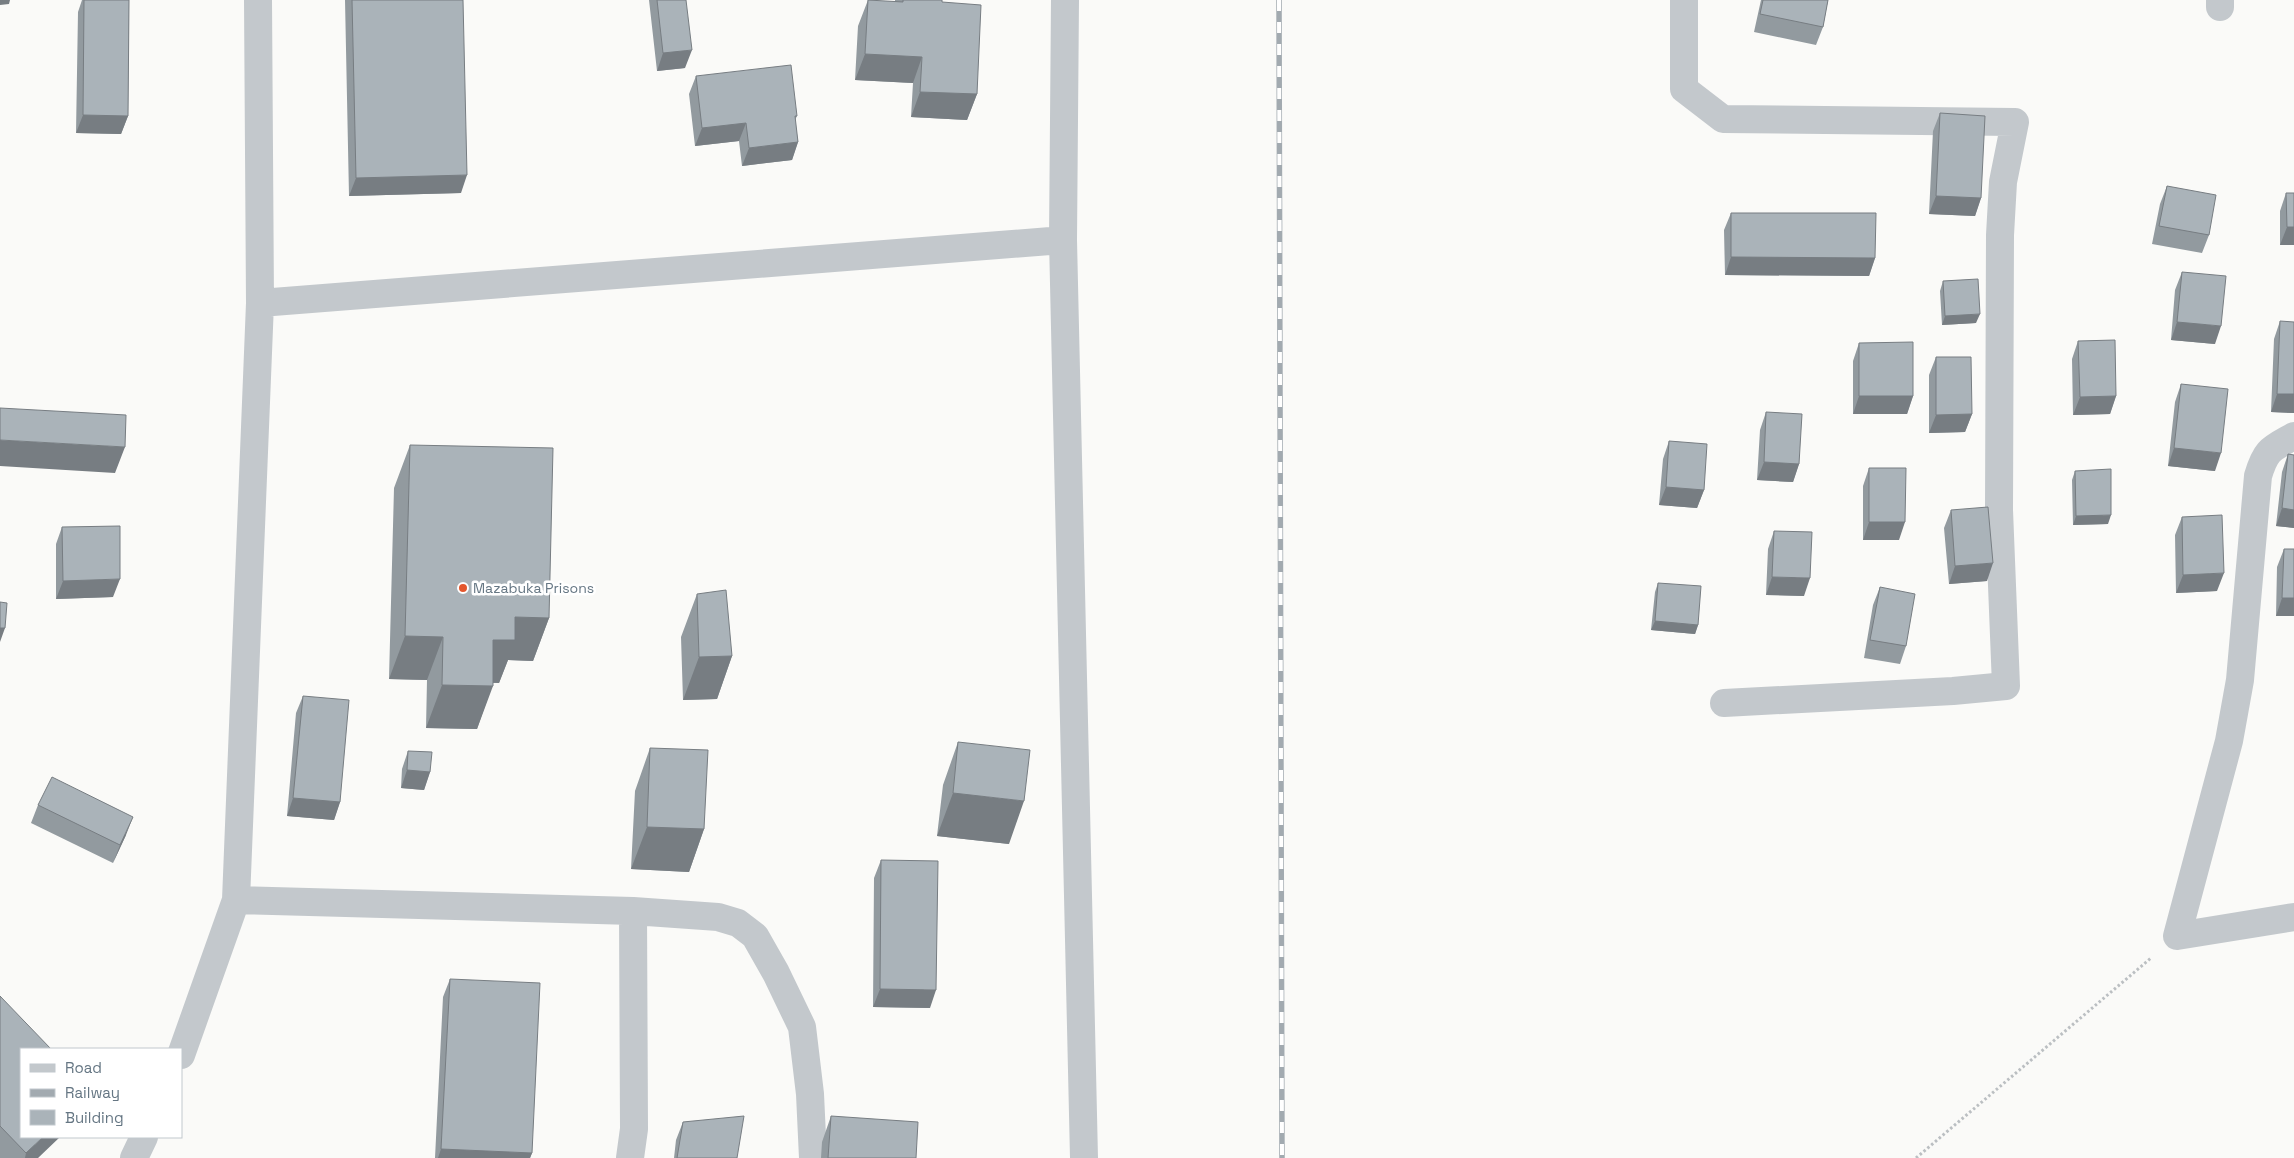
<svg xmlns="http://www.w3.org/2000/svg" width="2294" height="1158" viewBox="0 0 2294 1158" font-family="'Space Grotesk',sans-serif">
	<style>
		.lines { fill: none; stroke-linecap: round; stroke-linejoin: round }
		.path { stroke: #bbbfc2; stroke-width: 3; stroke-dasharray: 2.5 2.5; stroke-linecap: butt }
		.minor { stroke: #c3c8cc; stroke-width: 28 }
		.rail-casing { stroke: #a2aab0; stroke-width: 5.5 }
		.rail { stroke: #fff; stroke-width: 4; stroke-dasharray: 11; stroke-linecap: butt }
		.wall { fill: #929a9f }
		.shaded-wall { fill: #777d82 }
		.building { fill: #aab3b9; stroke: #777d82 }
		.poi-dot { fill: #e4572e; stroke: #fff; stroke-width: 2 }
		.labels { text-anchor: middle; stroke-width: 5; stroke-linejoin: round; paint-order: stroke }
		.poi-label { font-size: 14px; fill: #657683; stroke: #fff; text-anchor: start }
	</style>
	<rect width="100%" height="100%" fill="#fafaf8"/>
	<g class="lines">
		<!-- path -->
		<path class="path" d="M 1916,1158 L 2151,958"/>
		<!-- minor -->
		<path class="minor" d="M 1065,0 L 1063,240 L 1084,1158
			M 1684,0 L 1684,89 L 1723,119 L 2015,122 L 2003,182 L 2000,235 L 1999,510 L 2006,686 L 1953,691 L 1724,703
			M 2220,0 L 2220,7
			M 260,303 L 1063,240
			M 2294,436 C 2271,449 2266,449 2258,476 L 2240,680 L 2229,741 L 2177,936 L 2294,917
			M 236,900 L 633,911 L 718,917 L 738,923 L 755,936 L 776,973 L 802,1027 L 810,1094 L 813,1158
			M 181,1055 L 236,900 L 260,303 L 258,0
			M 134,1158 L 144,1137
			M 630,1158 L 634,1129 L 633,911"/>
		<!-- rail casing -->
		<g class="rail-casing">
			<path id="rail" d="M 1279,0 L 1282,1158"/>
		</g>
		<!-- rail -->
		<use href="#rail" class="rail"/>
	</g>
	<!-- wall -->
	<path class="wall" d="M 82,0 L 129,0 L 128,116 L 121,134 L 76,133 L 78,12 Z
		M 345,0 L 463,0 L 461,193 L 349,196 Z
		M 649,0 L 686,0 L 685,68 L 657,71 Z
		M 868,0 L 895,2 L 895,0 L 942,0 L 942,2 L 977,94 L 967,120 L 911,117 L 913,83 L 855,80 L 858,26 Z
		M 1761,0 L 1828,0 L 1823,27 L 1816,45 L 1754,32 Z
		M 696,76 L 797,116 L 795,120 L 798,142 L 792,160 L 742,166 L 739,141 L 695,146 L 689,94 Z
		M 1940,113 L 1981,198 L 1975,216 L 1929,214 L 1933,131 Z
		M 2167,186 L 2209,235 L 2202,253 L 2152,244 L 2160,204 Z
		M 2286,193 L 2294,245 L 2280,245 L 2280,211 Z
		M 1731,213 L 1875,258 L 1869,276 L 1725,275 L 1724,230 Z
		M 2182,272 L 2215,344 L 2171,340 L 2175,290 Z
		M 1943,281 L 1976,323 L 1942,325 L 1940,291 Z
		M 2280,321 L 2294,413 L 2271,412 L 2274,339 Z
		M 2078,341 L 2116,396 L 2110,414 L 2073,415 L 2072,359 Z
		M 1859,343 L 1913,396 L 1907,414 L 1853,414 L 1853,361 Z
		M 1936,357 L 1972,414 L 1965,432 L 1929,433 L 1929,375 Z
		M 2181,384 L 2215,471 L 2168,466 L 2175,402 Z
		M 1766,412 L 1799,464 L 1793,482 L 1757,480 L 1760,430 Z
		M 1669,441 L 1704,490 L 1697,508 L 1659,505 L 1663,459 Z
		M 410,445 L 549,618 L 533,661 L 508,660 L 499,683 L 493,683 L 477,729 L 426,728 L 427,680 L 389,679 L 394,488 Z
		M 2288,454 L 2294,455 L 2294,528 L 2276,526 L 2282,472 Z
		M 1869,468 L 1899,540 L 1863,540 L 1863,486 Z
		M 2075,471 L 2108,524 L 2073,525 L 2072,480 Z
		M 1951,510 L 1987,581 L 1949,584 L 1944,528 Z
		M 2182,517 L 2217,591 L 2176,593 L 2175,535 Z
		M 62,527 L 113,597 L 56,599 L 56,544 Z
		M 1774,531 L 1804,596 L 1766,595 L 1768,549 Z
		M 2284,549 L 2294,616 L 2276,616 L 2277,567 Z
		M 1658,583 L 1698,625 L 1695,634 L 1651,630 L 1655,592 Z
		M 1880,587 L 1906,646 L 1900,664 L 1864,658 L 1873,605 Z
		M 697,594 L 732,656 L 717,699 L 683,700 L 681,637 Z
		M 303,696 L 340,802 L 334,820 L 287,816 L 296,713 Z
		M 958,742 L 1009,844 L 937,836 L 943,785 Z
		M 650,748 L 704,829 L 689,872 L 631,869 L 635,791 Z
		M 408,751 L 430,772 L 424,790 L 401,788 L 402,769 Z
		M 38,805 L 126,835 L 113,863 L 31,823 Z
		M 881,860 L 930,1008 L 873,1007 L 874,878 Z
		M 450,979 L 532,1153 L 530,1158 L 435,1158 L 443,997 Z
		M 0,996 L 38,1158 L 0,1158 Z
		M 831,1116 L 916,1158 L 821,1158 L 822,1142 Z
		M 683,1122 L 737,1158 L 674,1158 L 676,1140 Z"/>
	<!-- shaded-wall -->
	<path class="shaded-wall" d="M 0,0 L 10,0 L 9,4 L 0,5 Z
		M 692,50 L 685,68 L 657,71 L 663,53 Z
		M 865,54 L 922,57 L 913,83 L 855,80 Z
		M 920,92 L 977,94 L 967,120 L 911,117 Z
		M 83,115 L 128,116 L 121,134 L 76,133 Z
		M 746,123 L 739,141 L 695,146 L 702,128 Z
		M 798,142 L 792,160 L 742,166 L 749,148 Z
		M 467,175 L 461,193 L 349,196 L 356,178 Z
		M 1936,196 L 1981,198 L 1975,216 L 1929,214 Z
		M 2287,227 L 2294,227 L 2294,245 L 2280,245 Z
		M 1731,257 L 1875,258 L 1869,276 L 1725,275 Z
		M 1980,314 L 1976,323 L 1942,325 L 1945,316 Z
		M 2177,322 L 2221,326 L 2215,344 L 2171,340 Z
		M 2277,394 L 2294,394 L 2294,413 L 2271,412 Z
		M 1859,396 L 1913,396 L 1907,414 L 1853,414 Z
		M 2116,396 L 2110,414 L 2073,415 L 2080,397 Z
		M 1972,414 L 1965,432 L 1929,433 L 1936,415 Z
		M 0,440 L 125,447 L 115,473 L 0,466 Z
		M 2174,448 L 2221,453 L 2215,471 L 2168,466 Z
		M 1764,462 L 1799,464 L 1793,482 L 1757,480 Z
		M 1666,487 L 1704,490 L 1697,508 L 1659,505 Z
		M 2282,508 L 2294,510 L 2294,528 L 2276,526 Z
		M 2111,515 L 2108,524 L 2073,525 L 2076,516 Z
		M 1869,522 L 1905,522 L 1899,540 L 1863,540 Z
		M 1993,563 L 1987,581 L 1949,584 L 1955,566 Z
		M 2224,573 L 2217,591 L 2176,593 L 2183,575 Z
		M 1772,577 L 1810,578 L 1804,596 L 1766,595 Z
		M 120,579 L 113,597 L 56,599 L 63,581 Z
		M 2282,598 L 2294,598 L 2294,616 L 2276,616 Z
		M 515,617 L 549,618 L 533,661 L 508,660 L 499,683 L 478,682 L 493,640 Z
		M 1655,621 L 1698,625 L 1695,634 L 1651,630 Z
		M 0,628 L 5,628 L 0,642 Z
		M 405,636 L 443,637 L 427,680 L 389,679 Z
		M 732,656 L 717,699 L 683,700 L 699,657 Z
		M 442,685 L 493,686 L 477,729 L 426,728 Z
		M 407,770 L 430,772 L 424,790 L 401,788 Z
		M 953,793 L 1024,801 L 1009,844 L 937,836 Z
		M 293,798 L 340,802 L 334,820 L 287,816 Z
		M 133,817 L 126,835 L 113,863 L 120,845 Z
		M 647,827 L 704,829 L 689,872 L 631,869 Z
		M 880,989 L 936,990 L 930,1008 L 873,1007 Z
		M 43,1137 L 60,1137 L 38,1158 L 25,1158 L 26,1153 Z
		M 441,1149 L 532,1153 L 530,1158 L 438,1158 Z"/>
	<!-- building -->
	<path class="building" d="M 84,0 L 129,0 L 128,116 L 83,115 Z
		M 352,0 L 463,0 L 467,175 L 356,178 Z
		M 657,0 L 686,0 L 692,50 L 663,53 Z
		M 868,0 L 903,2 L 903,0 L 942,0 L 942,2 L 981,5 L 977,94 L 920,92 L 922,57 L 865,54 Z
		M 1763,0 L 1828,0 L 1823,27 L 1760,14 Z
		M 791,65 L 797,116 L 795,116 L 798,142 L 749,148 L 746,123 L 702,128 L 696,76 Z
		M 1940,113 L 1985,116 L 1981,198 L 1936,196 Z
		M 2167,186 L 2216,195 L 2209,235 L 2159,226 Z
		M 2286,193 L 2294,193 L 2294,227 L 2287,227 Z
		M 1731,213 L 1876,213 L 1875,258 L 1731,257 Z
		M 2182,272 L 2226,276 L 2221,326 L 2177,322 Z
		M 1978,279 L 1980,314 L 1945,316 L 1943,281 Z
		M 2280,321 L 2294,322 L 2294,394 L 2277,394 Z
		M 2115,340 L 2116,396 L 2080,397 L 2078,341 Z
		M 1913,342 L 1913,396 L 1859,396 L 1859,343 Z
		M 1936,357 L 1971,357 L 1972,414 L 1936,415 Z
		M 2181,384 L 2228,389 L 2221,453 L 2174,448 Z
		M 0,408 L 126,415 L 125,447 L 0,440 Z
		M 1766,412 L 1802,414 L 1799,464 L 1764,462 Z
		M 1669,441 L 1707,444 L 1704,490 L 1666,487 Z
		M 410,445 L 553,448 L 549,618 L 515,617 L 515,640 L 493,640 L 493,686 L 442,685 L 443,637 L 405,636 Z
		M 2288,454 L 2294,455 L 2294,510 L 2282,508 Z
		M 1869,468 L 1906,468 L 1905,522 L 1869,522 Z
		M 2111,469 L 2111,515 L 2076,516 L 2075,471 Z
		M 1988,507 L 1993,563 L 1955,566 L 1951,510 Z
		M 2222,515 L 2224,573 L 2183,575 L 2182,517 Z
		M 120,526 L 120,579 L 63,581 L 62,527 Z
		M 1774,531 L 1812,532 L 1810,578 L 1772,577 Z
		M 2284,549 L 2294,549 L 2294,598 L 2282,598 Z
		M 1658,583 L 1701,586 L 1698,625 L 1655,621 Z
		M 1880,587 L 1915,594 L 1906,646 L 1870,640 Z
		M 726,590 L 732,656 L 699,657 L 697,594 Z
		M 0,602 L 7,603 L 5,628 L 0,628 Z
		M 303,696 L 349,700 L 340,802 L 293,798 Z
		M 958,742 L 1030,750 L 1024,801 L 953,793 Z
		M 650,748 L 708,750 L 704,829 L 647,827 Z
		M 408,751 L 432,752 L 430,772 L 407,770 Z
		M 52,777 L 133,817 L 120,845 L 38,805 Z
		M 881,860 L 938,861 L 936,990 L 880,989 Z
		M 450,979 L 540,983 L 532,1153 L 441,1149 Z
		M 0,996 L 51,1049 L 21,1049 L 21,1137 L 43,1137 L 26,1153 L 0,1126 Z
		M 744,1116 L 737,1158 L 677,1158 L 683,1122 Z
		M 831,1116 L 918,1122 L 916,1158 L 828,1158 Z"/>
	<!-- markers -->
	<circle class="poi-dot" cx="463" cy="588" r="5"/>
	<g class="labels">
		<!-- poi labels -->
		<g class="poi-label">
			<text x="473" y="593">Mazabuka Prisons</text>
		</g>
	</g>
	<!-- legend -->
	<rect x="20" y="1048" width="162" height="90" fill="#ffffff" stroke="#c1c8cd"/>
	<rect x="30" y="1064" width="25" height="8" fill="#c3c8cc" stroke="#c1c8cd"/>
	<text x="65" y="1073" font-size="15" fill="#657683">Road</text>
	<rect x="30" y="1089" width="25" height="8" fill="#a2aab0" stroke="#c1c8cd"/>
	<text x="65" y="1098" font-size="15" fill="#657683">Railway</text>
	<rect x="30" y="1110" width="25" height="15" fill="#aab3b9" stroke="#c1c8cd"/>
	<text x="65" y="1123" font-size="15" fill="#657683">Building</text>
</svg>
